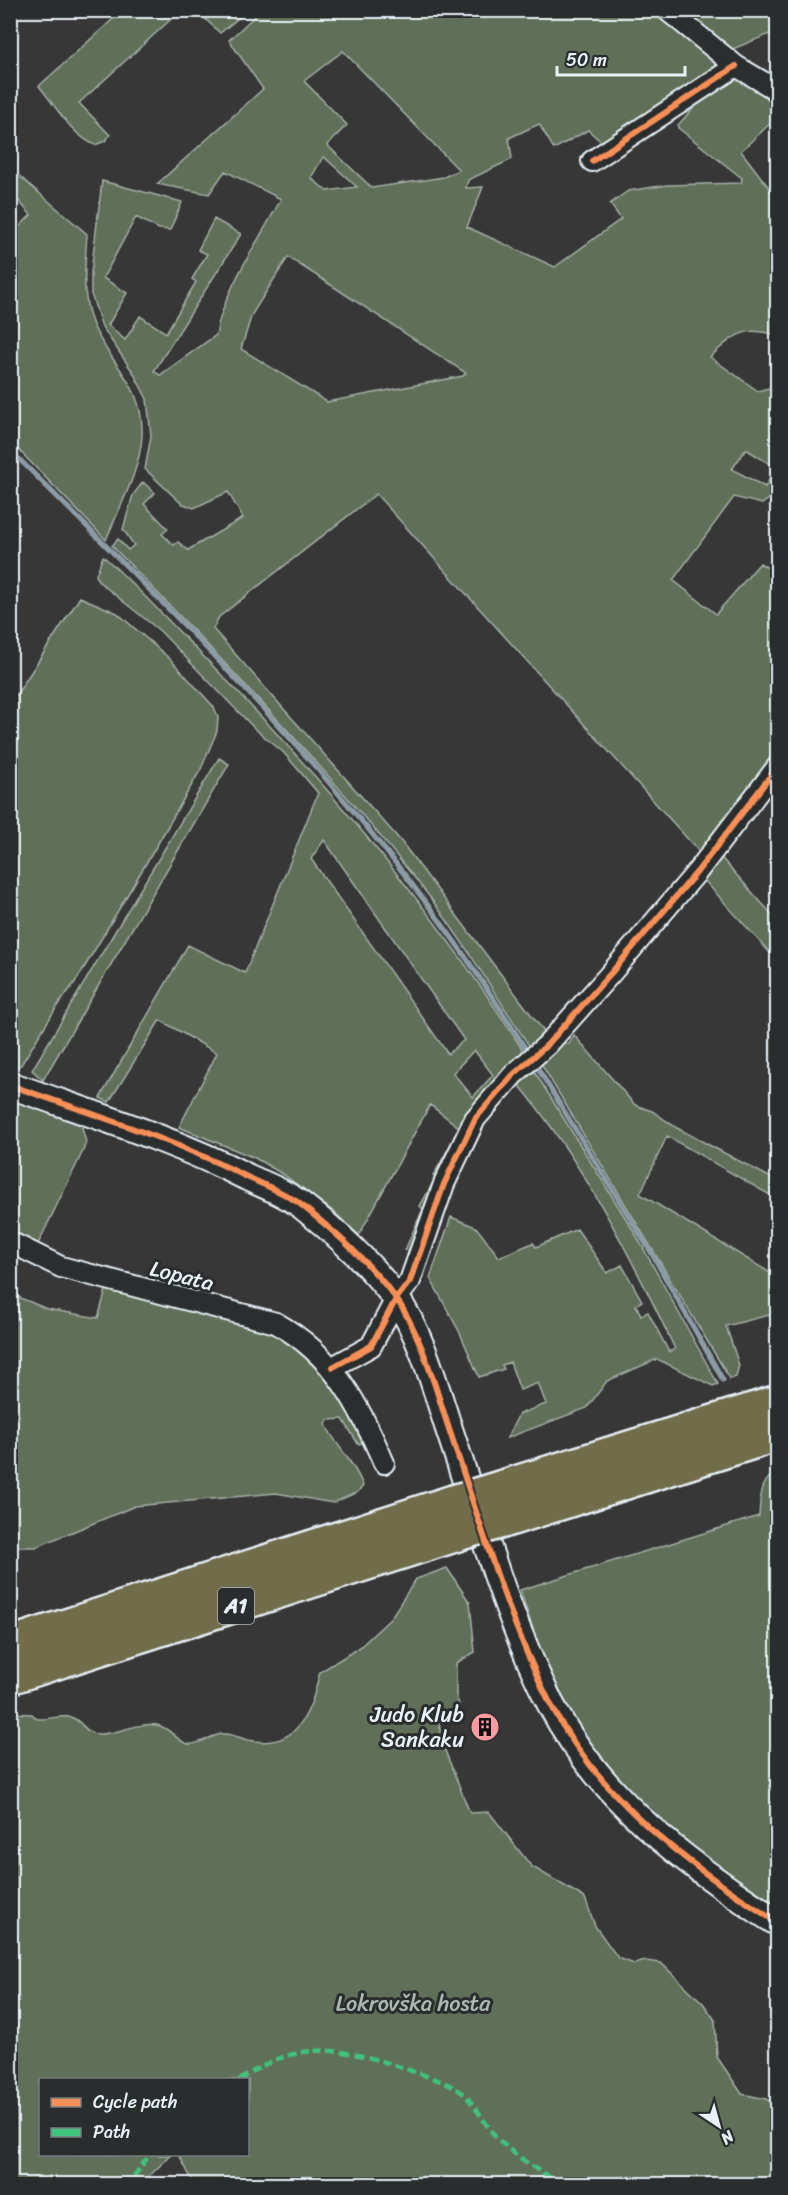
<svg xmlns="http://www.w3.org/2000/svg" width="788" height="2195" viewBox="0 0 788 2195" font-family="Sriracha,sans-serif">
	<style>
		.green { fill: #607058; stroke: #a4b0a8; stroke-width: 1.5; fill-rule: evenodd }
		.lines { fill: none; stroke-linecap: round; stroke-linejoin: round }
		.stream { stroke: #8b9ca7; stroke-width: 5 }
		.minor-casing { stroke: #e8f1f8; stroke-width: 24 }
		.tertiary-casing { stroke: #e8f1f8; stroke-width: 30 }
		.motorway-casing { stroke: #e8f1f8; stroke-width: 38 }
		.minor { stroke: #2a2d2e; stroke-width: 20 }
		.tertiary { stroke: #2a2d2e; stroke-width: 26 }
		.motorway { stroke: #716d4b; stroke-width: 33 }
		.motorway-bridge-casing { stroke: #e8f1f8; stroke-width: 38; stroke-linecap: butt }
		.motorway-bridge { stroke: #716d4b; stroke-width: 33 }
		.quiet { stroke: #40c37c; stroke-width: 4.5; stroke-dasharray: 9 4.5; stroke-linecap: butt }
		.cycleway-casing { stroke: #2a2d2e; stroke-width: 10 }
		.cycleway { stroke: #f78f57; stroke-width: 6 }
		.labels { text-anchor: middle; stroke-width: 6; stroke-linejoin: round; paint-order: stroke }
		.shield { fill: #2a2d2e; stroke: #afb6bb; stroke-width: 1.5 }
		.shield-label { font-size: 21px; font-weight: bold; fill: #e8f1f8 }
		.street-label { font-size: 22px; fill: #e8f1f8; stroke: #2a2d2e }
		.poi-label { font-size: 22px; fill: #e8f1f8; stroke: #2a2d2e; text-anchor: end }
		.park-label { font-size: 22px; fill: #abb7b0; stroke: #2a2d2e }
	</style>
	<rect width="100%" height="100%" fill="#383737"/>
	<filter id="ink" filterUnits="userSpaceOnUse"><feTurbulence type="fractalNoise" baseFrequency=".0167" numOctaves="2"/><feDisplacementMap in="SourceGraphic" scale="12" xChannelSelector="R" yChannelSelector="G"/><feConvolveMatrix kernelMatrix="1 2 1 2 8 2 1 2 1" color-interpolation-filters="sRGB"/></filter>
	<g filter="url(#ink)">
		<!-- green -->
		<path class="green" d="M 122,11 L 180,11 L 79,103 L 110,135 L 105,141 L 95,145 C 71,135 55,105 39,86 Z
			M 197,11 L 247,11 L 220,33 Z
			M 260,11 L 656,11 L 716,58 L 716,69 L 605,145 L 588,130 L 554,149 L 539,124 L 509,138 L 512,159 L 468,180 L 466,188 L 483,187 L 467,227 L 555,267 L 621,219 L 610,204 L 628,191 L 667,185 L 741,183 L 742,178 L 678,128 L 678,125 L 716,83 L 736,75 L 764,95 L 777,110 L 777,117 L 741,151 L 777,198 L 778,283 L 775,288 L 777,289 L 777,336 C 745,324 733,336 710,357 L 758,391 L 768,388 L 777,393 L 777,493 L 762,504 L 734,497 L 673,580 L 716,614 L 760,563 L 777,574 L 777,757 L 704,857 L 376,494 L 219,617 L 213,629 L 400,840 L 545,1033 L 530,1047 C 494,993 458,932 418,882 C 323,764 218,655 112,546 L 118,539 L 128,550 L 134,545 L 123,529 L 133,495 L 143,482 L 155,493 L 144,504 L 168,529 L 162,534 L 174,545 L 178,542 L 188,550 L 243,518 L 228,492 L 194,508 L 181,503 L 145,469 L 151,436 L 147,399 L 133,372 L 102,327 L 91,294 L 91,273 L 102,181 L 182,202 L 170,230 L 159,229 L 136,217 L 103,278 L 127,293 L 108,325 L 125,340 L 140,316 L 166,333 L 196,282 L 192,279 L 207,254 L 198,250 L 214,219 L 241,234 L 154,371 L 160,375 L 216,335 C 223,291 260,239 281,199 L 225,171 L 209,194 L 157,184 L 263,89 L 229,40 ZM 343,51 L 459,170 L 444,177 L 372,188 L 327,145 L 347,125 L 304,81 ZM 323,157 L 324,157 L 357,187 L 327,191 L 311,178 ZM 288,257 L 466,373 L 463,376 L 327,402 L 241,349 L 252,314 ZM 746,449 L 776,468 L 765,487 L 732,469 Z
			M 677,11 L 777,11 L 777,31 L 728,51 Z
			M 11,169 L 87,234 C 85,264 81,296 93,325 C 111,367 144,383 142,436 C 140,471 119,508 106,540 L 11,442 L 11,235 L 31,215 L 11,192 Z
			M 103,556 C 140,589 174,627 209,662 C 325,781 433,908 522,1049 L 524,1055 L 487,1094 L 414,1252 L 405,1250 L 423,1209 L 420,1206 L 436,1177 L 433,1176 L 460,1128 L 430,1105 L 359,1235 L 333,1211 L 284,1175 L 255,1158 L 179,1127 L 217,1053 L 160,1020 L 109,1102 L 100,1098 L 188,945 L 245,973 L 318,793 L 284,753 L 254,728 L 160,631 L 98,581 L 96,575 ZM 324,840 L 464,1040 L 448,1054 L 311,859 ZM 474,1050 L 493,1075 L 473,1097 L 453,1073 Z
			M 80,597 L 117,613 L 170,659 L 214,707 L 218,717 L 217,731 L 201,769 L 157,845 L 78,978 L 56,1008 L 21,1065 L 13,1069 L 11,703 Z
			M 219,758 L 229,764 L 43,1080 L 32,1070 Z
			M 716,852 L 777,920 L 777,948 L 771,954 L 704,880 L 618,977 Z
			M 574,1035 L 635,1105 L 652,1111 L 677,1128 L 777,1181 L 777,1199 L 667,1136 L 640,1194 L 777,1277 L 777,1313 L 726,1326 L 739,1365 L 736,1377 L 730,1379 L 540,1062 L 561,1042 L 569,1044 Z
			M 533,1069 L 636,1235 L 718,1384 L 713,1386 L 657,1359 L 607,1381 L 587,1408 L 507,1438 L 519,1414 L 546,1404 L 538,1383 L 520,1390 L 510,1362 L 502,1365 L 504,1369 L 479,1377 L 460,1333 L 430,1278 L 451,1217 L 476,1227 L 499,1257 L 533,1243 L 536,1247 L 577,1229 L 607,1273 L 622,1265 L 642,1301 L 636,1305 L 641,1315 L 648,1312 L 669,1352 L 675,1349 C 632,1258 581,1159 516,1081 Z
			M 10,1098 L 86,1124 L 82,1128 L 86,1142 L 83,1151 L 37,1246 L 11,1229 Z
			M 106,1290 C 153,1298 263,1317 298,1346 C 329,1371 348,1408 368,1442 L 358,1444 L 343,1419 L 328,1420 L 326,1425 C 336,1446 355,1463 363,1486 L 358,1492 L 333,1503 L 276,1493 L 135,1506 L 36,1547 L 11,1547 L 11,1294 L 47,1309 L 98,1318 Z
			M 772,1475 L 778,1484 L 777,1904 C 689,1851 603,1784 557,1689 C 542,1657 531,1624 520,1590 L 759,1516 C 760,1502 760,1483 772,1475 Z
			M 447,1568 L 470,1603 L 475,1652 L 456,1663 L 456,1694 L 459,1705 L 439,1722 L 442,1743 L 470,1813 L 489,1812 L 531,1866 L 585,1898 L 595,1926 L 618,1958 L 634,1964 L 646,1961 L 661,1963 L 703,2003 L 715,2020 L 717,2057 L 742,2094 L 766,2099 L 777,2106 L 777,2184 L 260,2184 L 254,2174 L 237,2184 L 194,2184 L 179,2155 L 248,2154 L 248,2080 L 40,2080 L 40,2154 L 171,2155 L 141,2184 L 11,2184 L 11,1713 L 32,1714 L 37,1719 C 48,1720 63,1714 73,1718 C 83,1722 85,1734 99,1734 C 119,1734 137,1722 157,1725 C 171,1728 176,1741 188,1744 C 198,1746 211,1735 222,1734 C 232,1733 239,1738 248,1740 C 299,1751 311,1710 320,1672 L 360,1647 L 390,1619 L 416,1579 Z"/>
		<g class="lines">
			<!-- stream -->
			<path class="stream" d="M 10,450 C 154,593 306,742 427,904 C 464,952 497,1003 529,1054
				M 534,1062 L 652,1254 L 723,1380"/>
			<!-- minor casing -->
			<g class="minor-casing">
				<path id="minor" d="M 667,10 L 736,66 L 778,91
					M 592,161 L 736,66
					M 10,1242 L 61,1267 L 276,1323 C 335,1356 358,1404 384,1463
					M 333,1367 L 371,1346 L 396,1299 L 410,1281 L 444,1184 L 475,1119 L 513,1075 L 547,1045 L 611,973 L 697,872 L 778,766"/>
			</g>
			<!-- tertiary casing -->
			<g class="tertiary-casing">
				<path id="tertiary" d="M 10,1085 C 91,1114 170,1138 247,1177 C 266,1186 289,1194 305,1208 C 338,1234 370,1264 395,1297 C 420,1331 435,1386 448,1426 C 479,1518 506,1616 550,1703 C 601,1801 688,1865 778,1923"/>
			</g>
			<!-- motorway casing -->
			<g class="motorway-casing">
				<path id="motorway" d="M 490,1491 L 778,1402
					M 503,1521 L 778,1434
					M 10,1644 L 453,1502
					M 10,1677 L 461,1533"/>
			</g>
			<!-- minor -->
			<use href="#minor" class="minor"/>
			<!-- tertiary -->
			<use href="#tertiary" class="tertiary"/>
			<!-- motorway -->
			<use href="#motorway" class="motorway"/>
			<!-- motorway-bridge casing -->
			<g class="motorway-bridge-casing">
				<path id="motorway-bridge" d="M 453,1502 L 490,1491
					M 461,1533 L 503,1521"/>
			</g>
			<!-- motorway-bridge -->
			<use href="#motorway-bridge" class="motorway-bridge"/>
			<!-- quiet -->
			<path class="quiet" d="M 240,2080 C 300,2037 345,2048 409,2070 C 426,2076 445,2081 460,2091 C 475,2102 484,2124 497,2138 C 514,2156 539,2170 559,2184
				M 123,2184 L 132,2179 L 150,2154"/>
			<!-- cycleway casing -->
			<g class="cycleway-casing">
				<path id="cycleway" d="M 592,161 L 736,66
					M 10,1085 C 91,1114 170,1138 247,1177 C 266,1186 289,1194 305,1208 C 338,1234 370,1264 395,1297 C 420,1331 435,1386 448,1426 C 479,1518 506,1616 550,1703 C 601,1801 688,1865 778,1923
					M 333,1367 L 371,1346 L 396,1299 L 410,1281 L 444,1184 L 475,1119 L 513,1075 L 547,1045 L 611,973 L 697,872 L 778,766"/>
			</g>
			<!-- cycleway -->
			<use href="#cycleway" class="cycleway"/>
		</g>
	</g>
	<!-- icons -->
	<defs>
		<g id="building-disc" transform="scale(1.5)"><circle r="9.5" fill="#ff9aa2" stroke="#2a2d2e"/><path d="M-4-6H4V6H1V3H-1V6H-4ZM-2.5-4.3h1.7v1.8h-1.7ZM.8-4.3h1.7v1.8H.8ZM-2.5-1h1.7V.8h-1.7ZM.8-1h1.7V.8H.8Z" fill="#111"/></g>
	</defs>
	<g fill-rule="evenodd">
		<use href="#building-disc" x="485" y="1727"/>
	</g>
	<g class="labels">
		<!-- shield labels -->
		<rect class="shield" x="218" y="1588" width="36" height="36" rx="4.5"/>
		<g class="shield-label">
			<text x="236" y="1613">A1</text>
		</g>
		<!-- street labels -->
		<g class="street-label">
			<text transform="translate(182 1275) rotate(14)" y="8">Lopata</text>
		</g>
		<!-- poi labels -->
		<g class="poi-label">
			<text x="464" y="1722">Judo Klub<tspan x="464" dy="25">Sankaku</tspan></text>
		</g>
		<!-- park labels -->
		<g class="park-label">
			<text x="413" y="2011">Lokrovška hosta</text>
		</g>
	</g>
	<!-- margin -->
	<rect width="788" height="2195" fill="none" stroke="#2a2d2e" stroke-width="36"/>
	<rect x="18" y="18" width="752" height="2159" fill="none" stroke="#e8f1f8" stroke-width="2" filter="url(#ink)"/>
	<!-- legend -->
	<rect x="39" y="2078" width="210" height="78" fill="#2a2d2e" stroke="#767b7f" stroke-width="1.5"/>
	<rect x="51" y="2098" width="30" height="9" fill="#f78f57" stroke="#767b7f" stroke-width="1.5"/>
	<text x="93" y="2108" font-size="18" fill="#e8f1f8">Cycle path</text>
	<rect x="51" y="2128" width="30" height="9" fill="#40c37c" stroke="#767b7f" stroke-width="1.5"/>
	<text x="93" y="2138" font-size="18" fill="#e8f1f8">Path</text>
	<!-- north arrow -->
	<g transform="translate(719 2126) rotate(144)" stroke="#2a2d2e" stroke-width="4.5" paint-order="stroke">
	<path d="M0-4.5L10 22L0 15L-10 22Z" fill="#e8f1f8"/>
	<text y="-9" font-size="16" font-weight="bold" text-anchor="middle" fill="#e8f1f8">N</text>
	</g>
	<!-- scale -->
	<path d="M557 66v9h128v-9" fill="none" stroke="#e8f1f8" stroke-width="3"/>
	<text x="566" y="66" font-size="18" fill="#e8f1f8" stroke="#2a2d2e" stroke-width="4.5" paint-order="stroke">50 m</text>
</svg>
